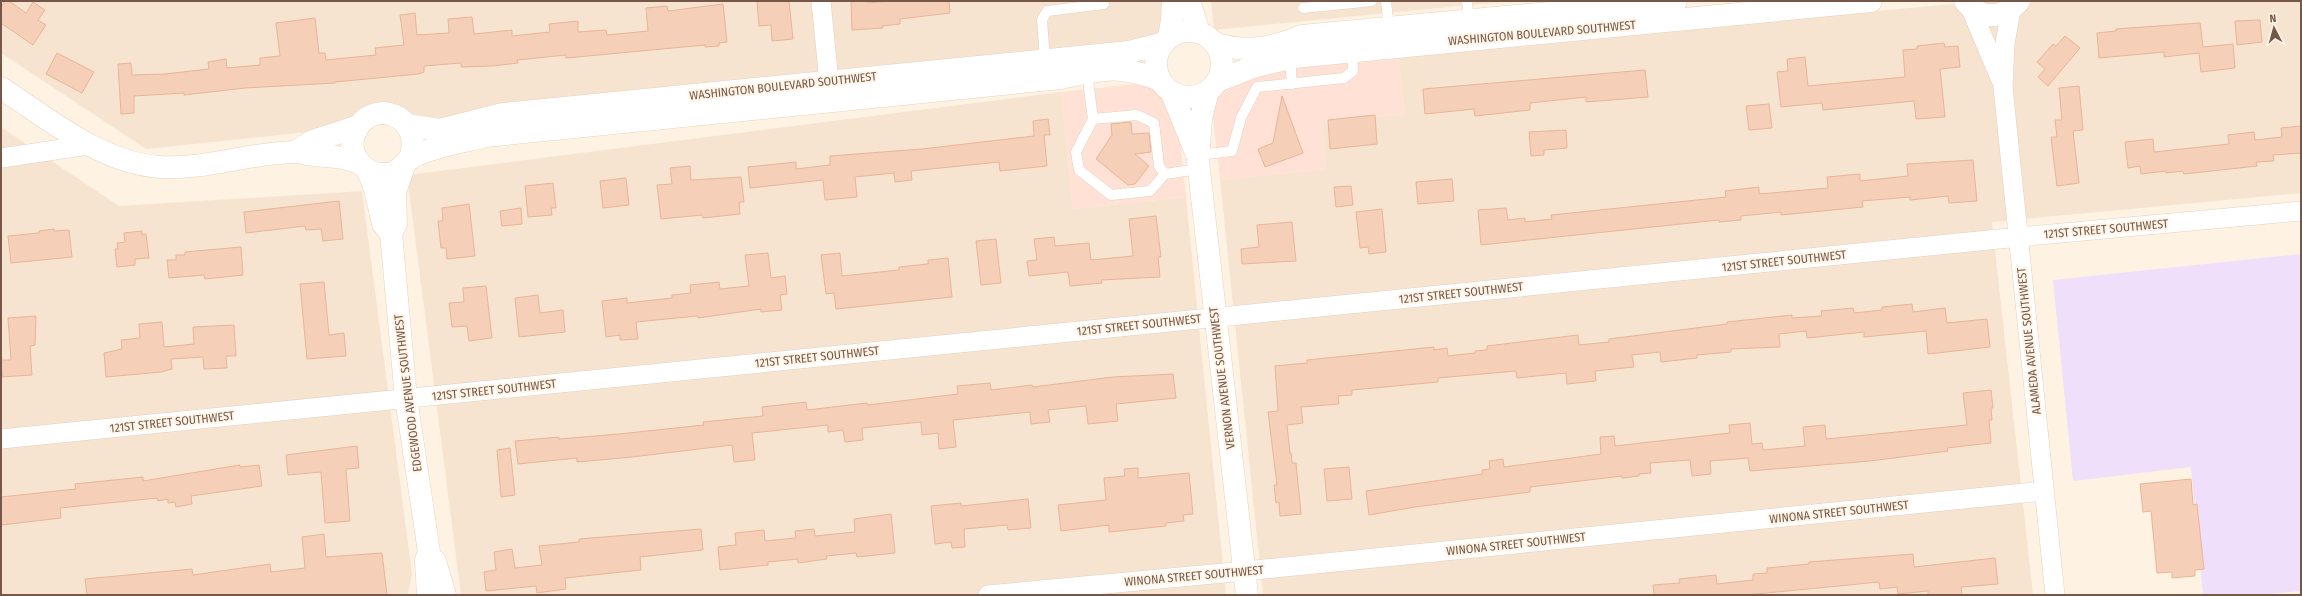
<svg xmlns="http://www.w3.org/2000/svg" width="2302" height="596" viewBox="0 0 2302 596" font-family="'Fira Sans Condensed',sans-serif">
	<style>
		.residential { fill: #f6e4d0 }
		.commercial { fill: #ffe1d5 }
		.education { fill: #f0dffa }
		.building { fill: #f5cfb8; stroke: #e8b597 }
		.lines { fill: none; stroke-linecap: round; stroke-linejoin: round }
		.lane-casing { stroke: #e4d0c0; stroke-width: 11 }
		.street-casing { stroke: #e4d0c0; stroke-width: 20 }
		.secondary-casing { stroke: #ead1bd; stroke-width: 23 }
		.lane { stroke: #fff; stroke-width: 10 }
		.street { stroke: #fff; stroke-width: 19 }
		.secondary { stroke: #fff; stroke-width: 22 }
		.labels { text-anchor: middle; stroke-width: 4; stroke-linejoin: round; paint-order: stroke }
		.street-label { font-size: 12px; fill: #775747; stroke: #fff6e9 }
	</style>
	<rect width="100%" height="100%" fill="#fef3e2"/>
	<!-- residential -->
	<path class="residential" d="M 1,1 L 1162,1 L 1166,42 L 146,149 L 1,53 Z
		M 1211,1 L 1510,1 L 1214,30 Z
		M 1985,1 L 2301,1 L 2301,193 L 1992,222 L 2033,595 L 1263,595 L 1220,180 L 1326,169 L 1323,122 L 1405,114 L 1398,55 Z
		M 1061,92 L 1073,209 L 1186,197 L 1226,595 L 461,595 L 407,175 Z
		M 1,127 L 119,206 L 362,191 L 412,574 L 408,595 L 1,595 Z"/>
	<!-- commercial -->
	<path class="commercial" d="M 1398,55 L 1405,114 L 1324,122 L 1326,169 L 1220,180 L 1210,90 L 1230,73 Z
		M 1174,80 L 1186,197 L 1073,209 L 1061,92 Z"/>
	<!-- education -->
	<path class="education" d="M 2301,254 L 2301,591 L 2260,595 L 2203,595 L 2191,467 L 2073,481 L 2053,280 Z"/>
	<!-- building -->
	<path class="building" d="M 5,1 L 9,1 L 26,13 L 33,2 L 45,10 L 38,20 L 46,25 L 33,45 L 1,23 L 1,7 Z
		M 757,1 L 789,1 L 793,39 L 772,41 L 771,25 L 759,26 Z
		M 851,1 L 868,1 L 868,3 L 889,1 L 949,1 L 950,13 L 900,19 L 900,24 L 882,26 L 883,28 L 852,30 Z
		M 723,4 L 727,42 L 719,43 L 719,46 L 705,47 L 705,45 L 566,58 L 566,55 L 517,60 L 518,63 L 493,66 L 461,67 L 461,63 L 424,66 L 424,72 L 418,74 L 335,82 L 335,83 L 245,88 L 184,95 L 184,93 L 134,96 L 134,113 L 121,114 L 118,64 L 131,63 L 132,75 L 165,74 L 209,69 L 208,62 L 226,59 L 227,68 L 260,65 L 260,58 L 280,56 L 276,23 L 315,18 L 319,53 L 325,53 L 326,60 L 376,55 L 375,48 L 404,45 L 400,15 L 415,13 L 417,35 L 449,33 L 448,19 L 472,17 L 474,34 L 512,30 L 512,36 L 550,32 L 549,24 L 578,21 L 578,32 L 606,30 L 607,35 L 648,31 L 646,8 L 667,6 L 668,11 Z
		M 2260,20 L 2262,42 L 2237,45 L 2235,21 Z
		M 2200,23 L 2203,47 L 2233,44 L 2235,68 L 2201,72 L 2199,53 L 2164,57 L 2164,52 L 2099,58 L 2097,33 L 2116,31 L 2116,29 Z
		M 2065,36 L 2080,48 L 2048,86 L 2038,77 L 2045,69 L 2037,62 L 2053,44 L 2056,46 Z
		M 1944,43 L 1945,47 L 1958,46 L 1960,67 L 1940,69 L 1945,117 L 1916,119 L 1914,101 L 1823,110 L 1822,103 L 1781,107 L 1777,72 L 1788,71 L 1787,59 L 1805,57 L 1808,86 L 1905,77 L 1903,50 L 1917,49 L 1917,46 Z
		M 57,53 L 94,72 L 82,93 L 46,74 Z
		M 1645,70 L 1648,97 L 1586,102 L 1586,97 L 1530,103 L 1530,110 L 1475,116 L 1474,109 L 1425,114 L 1423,89 Z
		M 2079,86 L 2083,130 L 2073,131 L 2079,183 L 2057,186 L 2051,137 L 2057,137 L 2055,120 L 2062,120 L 2059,88 Z
		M 1282,96 L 1303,153 L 1265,167 L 1258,149 L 1273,143 Z
		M 1769,104 L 1772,128 L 1749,130 L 1746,106 Z
		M 1375,115 L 1377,144 L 1330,149 L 1328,120 Z
		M 1048,119 L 1050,135 L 1044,135 L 1047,166 L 1000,171 L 999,162 L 911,171 L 912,180 L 895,182 L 894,173 L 855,177 L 857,197 L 825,200 L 823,180 L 750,188 L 748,167 L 796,162 L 796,169 L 830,165 L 830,156 L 922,149 L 1034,136 L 1033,121 Z
		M 1131,122 L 1132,134 L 1149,133 L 1151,152 L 1135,154 L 1149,166 L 1135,184 L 1128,185 L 1096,159 L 1112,135 L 1111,124 Z
		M 2301,126 L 2301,153 L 2273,155 L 2274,161 L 2256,162 L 2257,166 L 2184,174 L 2183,171 L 2166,173 L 2166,171 L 2141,174 L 2140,166 L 2128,168 L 2125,142 L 2153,139 L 2154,152 L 2229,144 L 2228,135 L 2254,132 L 2255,140 L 2282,137 L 2281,128 Z
		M 1566,130 L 1567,148 L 1544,150 L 1544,155 L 1531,156 L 1529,132 Z
		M 1973,160 L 1977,201 L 1949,203 L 1948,196 L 1910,200 L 1910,197 L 1862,201 L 1863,207 L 1781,215 L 1781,212 L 1741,216 L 1741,220 L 1719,222 L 1719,220 L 1481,245 L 1478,210 L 1506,208 L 1508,220 L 1525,218 L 1525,222 L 1552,219 L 1551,215 L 1726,197 L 1725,191 L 1759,187 L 1759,194 L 1828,188 L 1827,177 L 1860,174 L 1860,181 L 1908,176 L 1907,164 Z
		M 690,166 L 691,180 L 741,177 L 744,202 L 739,202 L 740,214 L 703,218 L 702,215 L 661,219 L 657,185 L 672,184 L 670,168 Z
		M 626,178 L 629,205 L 603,208 L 600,181 Z
		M 1452,179 L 1454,201 L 1418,204 L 1416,182 Z
		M 553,183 L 556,208 L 551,208 L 552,215 L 528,217 L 525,186 Z
		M 1351,186 L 1353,205 L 1336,207 L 1334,187 Z
		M 339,201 L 343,239 L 323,241 L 321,229 L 306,230 L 305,226 L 246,233 L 244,212 Z
		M 469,204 L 475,256 L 447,259 L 446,248 L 441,248 L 438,221 L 443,221 L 442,208 Z
		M 521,208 L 522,224 L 502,226 L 500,211 Z
		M 1382,209 L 1386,252 L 1369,254 L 1368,247 L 1360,248 L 1356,212 Z
		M 1156,216 L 1161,257 L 1158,257 L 1160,277 L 1101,280 L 1102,283 L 1070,286 L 1068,272 L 1029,276 L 1027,261 L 1037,260 L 1034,239 L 1054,237 L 1055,246 L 1089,243 L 1091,260 L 1133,256 L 1129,219 Z
		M 1292,222 L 1296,261 L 1242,264 L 1241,249 L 1259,247 L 1257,225 Z
		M 54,229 L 54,231 L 69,230 L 72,257 L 11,263 L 8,236 L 39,233 L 39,231 Z
		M 142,231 L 142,235 L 146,234 L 149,258 L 135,259 L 135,265 L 117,267 L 115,249 L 118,249 L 117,243 L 125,242 L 124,233 Z
		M 996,239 L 1001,283 L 981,285 L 976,241 Z
		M 241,247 L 243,275 L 205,279 L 204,275 L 169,278 L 167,260 L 176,260 L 176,255 L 185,255 L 185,252 Z
		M 768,253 L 771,278 L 785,276 L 787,294 L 780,295 L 782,310 L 761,312 L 761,309 L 698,318 L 697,316 L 636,322 L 638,339 L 620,340 L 620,335 L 606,337 L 602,301 L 627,298 L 627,303 L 672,298 L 672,295 L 691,293 L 690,285 L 719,282 L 720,289 L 749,286 L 745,255 Z
		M 840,253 L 842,276 L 899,270 L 899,267 L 928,264 L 928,260 L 948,258 L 952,297 L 836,309 L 834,293 L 826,294 L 821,255 Z
		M 324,282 L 329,335 L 344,333 L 346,356 L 307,359 L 300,284 Z
		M 486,286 L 492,338 L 469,341 L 467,326 L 452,327 L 449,303 L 464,302 L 463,288 Z
		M 538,295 L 540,313 L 563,310 L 565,332 L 519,337 L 515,298 Z
		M 1912,304 L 1913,312 L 1945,308 L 1947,323 L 1987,319 L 1990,347 L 1928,354 L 1926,331 L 1864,337 L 1864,332 L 1807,338 L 1806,331 L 1779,334 L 1780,347 L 1731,349 L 1731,352 L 1697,355 L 1697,358 L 1661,362 L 1660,352 L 1632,355 L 1634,367 L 1595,371 L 1596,381 L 1567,384 L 1566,373 L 1517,378 L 1516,371 L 1438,378 L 1438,382 L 1352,390 L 1352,395 L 1338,396 L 1339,404 L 1301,407 L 1303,423 L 1287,425 L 1290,453 L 1291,453 L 1292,463 L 1296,463 L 1301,514 L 1280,516 L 1279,502 L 1276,503 L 1274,485 L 1277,485 L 1268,412 L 1278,411 L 1275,366 L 1307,363 L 1307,360 L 1434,347 L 1434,350 L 1447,348 L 1448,356 L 1475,353 L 1475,351 L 1487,350 L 1487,346 L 1578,335 L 1579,345 L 1609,342 L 1609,339 L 1727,324 L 1727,322 L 1792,315 L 1792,318 L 1822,316 L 1821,311 L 1853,308 L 1854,313 L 1882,310 L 1882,307 Z
		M 36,316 L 35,345 L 30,346 L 32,375 L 2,377 L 1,360 L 11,360 L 8,318 Z
		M 162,322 L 164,347 L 194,344 L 193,327 L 234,325 L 236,356 L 226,356 L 227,368 L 204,369 L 203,357 L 171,359 L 172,369 L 161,372 L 106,377 L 104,353 L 122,349 L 121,340 L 140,338 L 139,324 Z
		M 1173,374 L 1176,398 L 1116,404 L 1118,421 L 1088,424 L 1086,406 L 1048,410 L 1050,422 L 1031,424 L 1030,412 L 953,420 L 956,447 L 939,449 L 938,433 L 922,435 L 921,422 L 862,428 L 863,440 L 845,442 L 843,430 L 828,432 L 828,425 L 752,433 L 755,460 L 734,462 L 732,445 L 632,457 L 577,462 L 577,458 L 518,464 L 515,441 L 559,437 L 559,439 L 619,434 L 704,425 L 703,422 L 763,416 L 762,407 L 806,402 L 807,410 L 867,403 L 868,405 L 958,394 L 957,386 L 990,383 L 991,390 L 1032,385 L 1033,387 L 1113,377 Z
		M 1991,390 L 1993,408 L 1991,408 L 1992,420 L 1989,420 L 1991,443 L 1947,448 L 1948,451 L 1870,461 L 1750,471 L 1748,458 L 1710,461 L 1711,474 L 1692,476 L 1690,460 L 1650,463 L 1651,473 L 1639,474 L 1639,476 L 1622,478 L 1622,476 L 1530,487 L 1530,492 L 1415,507 L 1369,515 L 1366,491 L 1483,474 L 1482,470 L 1490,469 L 1489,461 L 1503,459 L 1504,467 L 1601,454 L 1600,437 L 1614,436 L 1615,446 L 1730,433 L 1729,425 L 1750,423 L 1752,444 L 1762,443 L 1763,450 L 1805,446 L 1803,427 L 1825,425 L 1826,439 L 1967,425 L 1963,393 Z
		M 357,446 L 359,468 L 346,469 L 350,521 L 325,523 L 321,472 L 288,475 L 286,455 Z
		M 510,448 L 515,495 L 501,497 L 497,450 Z
		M 240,465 L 240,467 L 259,465 L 262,486 L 191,496 L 192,504 L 176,507 L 175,502 L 168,503 L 168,499 L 158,501 L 157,498 L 60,508 L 61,518 L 1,525 L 1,497 L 76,489 L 75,484 L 143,477 L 143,481 Z
		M 1349,467 L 1352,499 L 1327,501 L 1324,469 Z
		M 1138,468 L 1138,478 L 1189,473 L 1193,514 L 1183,515 L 1184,521 L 1166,523 L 1166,526 L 1109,532 L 1109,525 L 1061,531 L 1058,505 L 1106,500 L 1104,478 L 1125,476 L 1124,469 Z
		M 2191,479 L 2193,505 L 2197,504 L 2204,569 L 2195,570 L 2195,576 L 2172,578 L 2172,572 L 2157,573 L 2151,511 L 2143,512 L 2140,484 Z
		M 1028,499 L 1031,528 L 1008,530 L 1007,525 L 964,529 L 965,547 L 952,548 L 951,542 L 935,544 L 931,506 L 961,503 L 961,506 Z
		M 891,514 L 895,553 L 857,557 L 856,553 L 826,556 L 827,559 L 798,563 L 798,559 L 768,562 L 768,565 L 720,570 L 718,547 L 736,545 L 735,533 L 764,530 L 765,541 L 796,538 L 795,531 L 814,529 L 815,536 L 855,532 L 854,519 Z
		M 701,529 L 703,550 L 640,557 L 641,570 L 565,578 L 566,589 L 537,593 L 536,586 L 486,591 L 484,572 L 496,570 L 494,552 L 512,549 L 515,568 L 542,565 L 539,546 L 579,542 L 579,539 Z
		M 324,534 L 326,557 L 382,553 L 387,595 L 87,595 L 85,579 L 192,569 L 193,575 L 270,564 L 271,572 L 305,568 L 302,537 Z
		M 1913,554 L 1914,567 L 1995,558 L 1998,584 L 1961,587 L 1962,595 L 1928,595 L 1928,591 L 1898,594 L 1897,587 L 1880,589 L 1879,582 L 1746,595 L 1654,595 L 1653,585 L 1680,583 L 1679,579 L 1716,575 L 1717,584 L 1753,580 L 1753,574 L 1767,573 L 1767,568 L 1809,564 L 1809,562 Z"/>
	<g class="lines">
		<!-- lane casing -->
		<g class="lane-casing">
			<path id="lane" d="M 1386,1 L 1389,28
				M 1467,1 L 1469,20
				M 1303,8 L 1372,1
				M 1290,58 L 1292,84
				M 1045,60 L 1042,20 L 1047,11 L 1104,4
				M 1087,73 L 1093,119 L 1076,152 L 1079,170 L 1111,195 L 1150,191 L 1165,174 L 1199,169
				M 1093,119 L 1137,115 L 1154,123 L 1159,166 L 1165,174
				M 1199,155 L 1232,151 L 1241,118 L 1257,87 L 1344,78 L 1353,71 L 1352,52"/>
		</g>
		<!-- street casing -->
		<g class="street-casing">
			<path id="street" d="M 821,1 L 829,82
				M 1971,9 L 2001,80
				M 2011,10 L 2005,43 L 2003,87 L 2055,595
				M 1,158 L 89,145
				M 1,439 L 2019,237 L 2301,211
				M 988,595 L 1245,571 L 2044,491"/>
		</g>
		<!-- secondary casing -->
		<g class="secondary-casing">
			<path id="secondary" d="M 1189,1 L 1199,32
				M 1965,1 C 1980,20 2003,20 2019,1
				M1156 64a33 33 0 1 1 66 0a33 33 0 1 1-66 0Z
				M 1169,37 L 1172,20 L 1173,1
				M 1216,44 C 1248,53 1273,48 1302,36 L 1676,1
				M 1217,81 L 1256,66 L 1294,57 L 1871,1
				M 1,88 C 49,119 99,162 159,167 C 204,170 249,153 294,152 C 301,152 308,155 315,155 C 334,157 340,156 359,163
				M 1208,91 L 1201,118 L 1198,161 L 1247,595
				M 1172,93 L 1196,153
				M 407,125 L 440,130 L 503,114 L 1129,52 L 1161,44
				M 295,152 L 313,141 L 359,126
				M 410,158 C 425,116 371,95 355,133 C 346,153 364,175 385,174 C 398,174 402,165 410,159 C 424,148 467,141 486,136 L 1061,78 C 1102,69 1118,64 1160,80
				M 367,169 L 375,189 L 383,224 L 391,233 L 406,398 L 429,552 L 426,560 L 428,595
				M 391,233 L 396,224 L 395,192 L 404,166
				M 435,561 L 445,595"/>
		</g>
		<!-- lane -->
		<use href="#lane" class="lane"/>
		<!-- street -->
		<use href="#street" class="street"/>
		<!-- secondary -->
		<use href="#secondary" class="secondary"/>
	</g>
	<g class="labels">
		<!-- street labels -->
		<g class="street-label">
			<text transform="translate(1542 33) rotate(-5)" y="4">WASHINGTON BOULEVARD SOUTHWEST</text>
			<text transform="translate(783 86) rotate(-6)" y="4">WASHINGTON BOULEVARD SOUTHWEST</text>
			<text transform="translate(2106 229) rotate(-5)" y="4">121ST STREET SOUTHWEST</text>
			<text transform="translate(1784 261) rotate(-6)" y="4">121ST STREET SOUTHWEST</text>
			<text transform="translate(1461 293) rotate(-6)" y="4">121ST STREET SOUTHWEST</text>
			<text transform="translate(1139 325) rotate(-6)" y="4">121ST STREET SOUTHWEST</text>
			<text transform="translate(2029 341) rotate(-96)" y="4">ALAMEDA AVENUE SOUTHWEST</text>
			<text transform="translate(817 357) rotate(-6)" y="4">121ST STREET SOUTHWEST</text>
			<text transform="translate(1222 378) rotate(-97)" y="4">VERNON AVENUE SOUTHWEST</text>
			<text transform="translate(494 390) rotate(-6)" y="4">121ST STREET SOUTHWEST</text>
			<text transform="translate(408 393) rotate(-97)" y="4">EDGEWOOD AVENUE SOUTHWEST</text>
			<text transform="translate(172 422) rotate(-6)" y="4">121ST STREET SOUTHWEST</text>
			<text transform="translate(1839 512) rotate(-6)" y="4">WINONA STREET SOUTHWEST</text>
			<text transform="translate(1516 544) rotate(-6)" y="4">WINONA STREET SOUTHWEST</text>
			<text transform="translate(1194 576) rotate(-5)" y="4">WINONA STREET SOUTHWEST</text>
		</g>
	</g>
	<!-- border -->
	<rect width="2302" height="596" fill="none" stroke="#775747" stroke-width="4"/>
	<!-- north arrow -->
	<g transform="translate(2274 28) rotate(354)" stroke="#fff6e9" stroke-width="3" paint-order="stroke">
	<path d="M0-3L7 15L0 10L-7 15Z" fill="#775747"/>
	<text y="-6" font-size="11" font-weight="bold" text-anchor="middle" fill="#775747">N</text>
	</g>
</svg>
